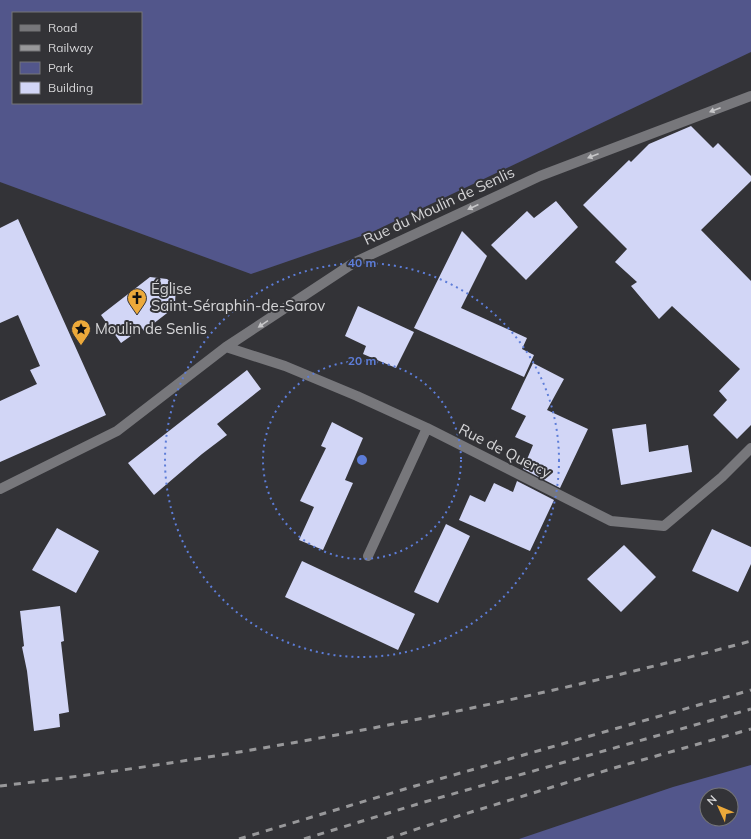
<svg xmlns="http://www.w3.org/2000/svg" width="751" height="839" viewBox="0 0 751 839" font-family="Mulish,sans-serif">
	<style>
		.green { fill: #52568b; fill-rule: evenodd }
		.building { fill: #d2d6f6 }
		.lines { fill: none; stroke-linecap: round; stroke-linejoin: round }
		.minor { stroke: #77777b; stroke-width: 10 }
		.rail { stroke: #98989a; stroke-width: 3; stroke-dasharray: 7 7; stroke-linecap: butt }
		.oneway { fill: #c7c7c9 }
		.ring { fill: none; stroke: #5d7dd8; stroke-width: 2; stroke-dasharray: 2 4 }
		.labels { text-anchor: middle; stroke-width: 4; stroke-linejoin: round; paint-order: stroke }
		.street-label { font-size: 15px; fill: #d5d5d7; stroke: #333337 }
		.poi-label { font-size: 15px; fill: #d5d5d7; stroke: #333337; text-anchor: start }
		.centre { fill: #5d7dd8; stroke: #333337; stroke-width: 2 }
		.ring-label { font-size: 12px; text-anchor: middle; font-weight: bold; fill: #5d7dd8; stroke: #333337; stroke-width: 4; stroke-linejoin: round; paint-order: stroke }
	</style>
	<rect width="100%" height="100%" fill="#333337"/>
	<!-- green -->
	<path class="green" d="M 0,0 L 751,0 L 751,52 L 370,233 L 251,274 L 0,182 ZM 13,13 L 141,13 L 141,103 L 13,103 Z
		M 751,765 L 751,839 L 519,839 L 673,787 ZM 707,795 L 731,795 L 731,819 L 707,819 Z"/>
	<!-- building -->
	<path class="building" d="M 691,126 L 713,148 L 718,143 L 751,176 L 751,181 L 701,230 L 751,281 L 751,425 L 737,439 L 713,415 L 727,400 L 719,391 L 740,369 L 672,306 L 659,319 L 631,286 L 637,282 L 615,262 L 627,249 L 583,205 L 629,160 L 631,162 L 649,144 Z
		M 556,201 L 578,227 L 526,280 L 491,245 L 527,211 L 534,218 Z
		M 18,219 L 106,415 L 0,462 L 0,401 L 37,384 L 30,370 L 40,366 L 18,315 L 0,323 L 0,228 Z
		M 462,231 L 487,256 L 461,308 L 527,338 L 522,349 L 534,355 L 524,377 L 414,328 Z
		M 150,277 L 167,279 L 176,286 L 175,303 L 169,307 L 171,310 L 144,331 L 142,328 L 121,343 L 101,315 Z
		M 358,306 L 414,332 L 396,368 L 363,354 L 366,346 L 345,336 Z
		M 533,363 L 564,379 L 547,410 L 588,429 L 560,488 L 523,469 L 533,445 L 515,437 L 526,416 L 511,409 Z
		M 247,370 L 261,389 L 217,424 L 227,435 L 202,454 L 154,495 L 128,463 Z
		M 332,422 L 363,438 L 345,480 L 353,483 L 323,550 L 299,540 L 314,507 L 300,501 L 326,448 L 321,446 Z
		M 646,424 L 649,452 L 688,445 L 692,472 L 621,485 L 612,429 Z
		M 517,481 L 554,500 L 530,551 L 459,520 L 470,495 L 485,502 L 494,483 L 513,492 Z
		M 446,524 L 470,536 L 438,603 L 414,592 Z
		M 57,528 L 99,551 L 76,593 L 32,570 Z
		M 712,529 L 751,547 L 751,564 L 738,592 L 692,571 Z
		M 624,545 L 656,577 L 621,612 L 587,579 Z
		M 302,561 L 415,614 L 398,650 L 285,597 Z
		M 60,606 L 64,641 L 61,642 L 69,712 L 59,714 L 60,727 L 34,731 L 27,671 L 22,647 L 24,646 L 20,611 Z"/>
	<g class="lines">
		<!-- minor -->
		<path class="minor" d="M 226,347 L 285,366 L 357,396 L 427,428 L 611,521 L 664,526 L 722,477 L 751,448
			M 0,489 L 117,431 L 226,347 L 355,262 L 540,176 L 751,96
			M 368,556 L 427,428"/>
		<!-- rail -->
		<path class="rail" d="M 0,786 C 253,756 505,707 751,641
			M 239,839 L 415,786 L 751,690
			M 304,839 L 421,803 L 751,709
			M 387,839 L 426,826 L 614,768 L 751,729"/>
	</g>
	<!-- one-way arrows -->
	<defs><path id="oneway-solid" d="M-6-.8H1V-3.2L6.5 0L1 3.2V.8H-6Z"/></defs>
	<g class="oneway">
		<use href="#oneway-solid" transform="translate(715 110) rotate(159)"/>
		<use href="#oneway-solid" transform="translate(593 156) rotate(159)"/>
		<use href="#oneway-solid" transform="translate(473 207) rotate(155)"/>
		<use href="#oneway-solid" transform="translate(263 324) rotate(146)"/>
	</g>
	<!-- distance rings -->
	<g class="ring">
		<circle cx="362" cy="460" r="99"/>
		<circle cx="362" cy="460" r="197"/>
	</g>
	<!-- icons -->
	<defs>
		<g id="church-pin" transform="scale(1)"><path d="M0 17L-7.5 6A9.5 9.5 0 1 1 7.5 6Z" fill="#eca93a" stroke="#333337"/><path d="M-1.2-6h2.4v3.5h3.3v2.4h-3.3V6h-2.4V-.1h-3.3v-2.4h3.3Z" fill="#111"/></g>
		<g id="sight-pin" transform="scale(1)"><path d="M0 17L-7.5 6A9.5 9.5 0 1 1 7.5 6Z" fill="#eca93a" stroke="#333337"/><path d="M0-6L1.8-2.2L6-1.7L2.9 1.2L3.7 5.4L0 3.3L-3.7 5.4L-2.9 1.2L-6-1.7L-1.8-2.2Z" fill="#111"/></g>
	</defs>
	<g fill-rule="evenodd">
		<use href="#church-pin" x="137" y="298"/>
		<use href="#sight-pin" x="81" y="329"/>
	</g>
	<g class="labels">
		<!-- street labels -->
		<g class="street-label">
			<text transform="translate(439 206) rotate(-25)" y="5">Rue du Moulin de Senlis</text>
			<text transform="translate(505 451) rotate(27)" y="5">Rue de Quercy</text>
		</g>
		<!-- poi labels -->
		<g class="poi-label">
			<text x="151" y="294">Église<tspan x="151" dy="17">Saint-Séraphin-de-Sarov</tspan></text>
			<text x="95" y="334">Moulin de Senlis</text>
		</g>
	</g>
	<circle cx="362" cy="460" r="6" class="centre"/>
	<g class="ring-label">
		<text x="362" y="267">40 m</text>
		<text x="362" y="365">20 m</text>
	</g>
	<!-- legend -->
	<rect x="12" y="12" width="130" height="92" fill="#333337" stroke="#747477"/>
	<rect x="20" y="25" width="20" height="6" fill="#77777b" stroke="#747477"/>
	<text x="48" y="32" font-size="12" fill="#d5d5d7">Road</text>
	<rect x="20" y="45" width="20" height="6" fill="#98989a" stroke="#747477"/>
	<text x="48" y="52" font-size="12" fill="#d5d5d7">Railway</text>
	<rect x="20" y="62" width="20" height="12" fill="#52568b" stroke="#747477"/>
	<text x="48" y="72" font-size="12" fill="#d5d5d7">Park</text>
	<rect x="20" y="82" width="20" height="12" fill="#d2d6f6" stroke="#747477"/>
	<text x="48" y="92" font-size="12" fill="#d5d5d7">Building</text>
	<!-- north arrow -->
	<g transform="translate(719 807) rotate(314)"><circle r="19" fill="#333337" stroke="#747477"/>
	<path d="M0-3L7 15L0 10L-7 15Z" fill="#eca93a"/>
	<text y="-6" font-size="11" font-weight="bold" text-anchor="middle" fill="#d5d5d7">N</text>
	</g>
</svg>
